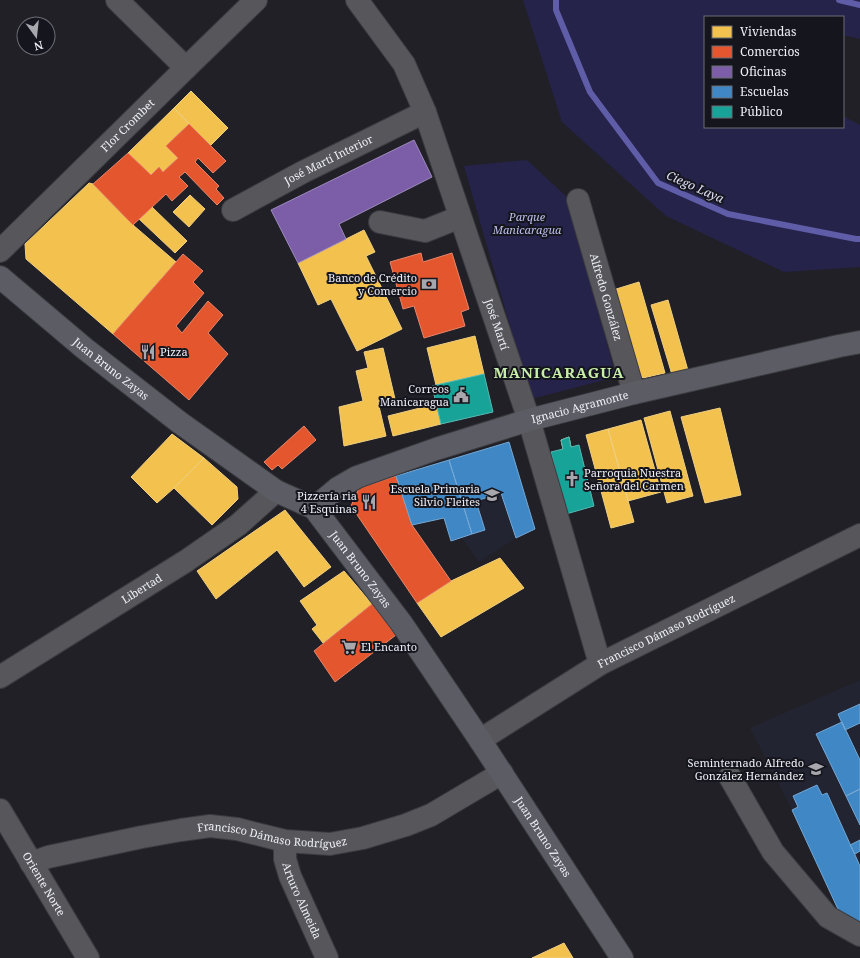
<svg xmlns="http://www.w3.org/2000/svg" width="860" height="958" viewBox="0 0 860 958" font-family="'Noto Serif',serif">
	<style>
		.built { fill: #232432 }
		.green { fill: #25234a }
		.homes { fill: #f2c14e; stroke: #f1cf80 }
		.shops { fill: #e4572e; stroke: #e7856a }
		.offices { fill: #7b5ea7; stroke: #9e8abf }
		.schools { fill: #3f88c5; stroke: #74a7d4 }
		.public { fill: #17a398; stroke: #58bab4 }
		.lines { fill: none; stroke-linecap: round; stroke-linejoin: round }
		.stream { stroke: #5f5da8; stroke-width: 6 }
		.minor-casing { stroke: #3b3c41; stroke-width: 24 }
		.major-casing { stroke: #3b3c41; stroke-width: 24 }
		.minor { stroke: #56565b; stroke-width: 22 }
		.major { stroke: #5c5c65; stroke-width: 22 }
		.labels { text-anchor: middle; stroke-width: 4; stroke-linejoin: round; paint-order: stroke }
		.street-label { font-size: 11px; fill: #eff0f6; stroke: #15151e }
		.park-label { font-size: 11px; font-style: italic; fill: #bdc0ec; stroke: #15151e }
		.poi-label { font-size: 11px; fill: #eff0f6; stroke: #15151e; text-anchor: end }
		.water-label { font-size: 12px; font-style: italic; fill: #e0e1f8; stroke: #15151e }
		.district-label { font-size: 15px; font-weight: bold; letter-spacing: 1px; fill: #c8efaa; stroke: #15151e }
	</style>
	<rect width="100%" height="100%" fill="#202026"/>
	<!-- built -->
	<path class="built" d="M 509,442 L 535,529 L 516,538 L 479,562 L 462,538 L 472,534 L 449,460 Z
		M 860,680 L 860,930 L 843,920 L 792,810 L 750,728 Z"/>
	<!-- green -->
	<path class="green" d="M 523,0 L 860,0 L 860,39 L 843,35 L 843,17 L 705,17 L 705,127 L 843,127 L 843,116 L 860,125 L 860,267 L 784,272 L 666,216 L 562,122 Z
		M 527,160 L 568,198 L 616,377 L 531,399 L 464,166 Z"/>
	<!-- homes -->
	<path class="homes" d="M 191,91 L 228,128 L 210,146 L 174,108 Z
		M 174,108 L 189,124 L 166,146 L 178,158 L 163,172 L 159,167 L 151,175 L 128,153 Z
		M 89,183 L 93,184 L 133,225 L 176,262 L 113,334 L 26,259 L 25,244 Z
		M 190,195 L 205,209 L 189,227 L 173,212 Z
		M 152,207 L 187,241 L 175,253 L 139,219 Z
		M 364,230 L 375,252 L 366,256 L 402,329 L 357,351 L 331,299 L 318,305 L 298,263 Z
		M 639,282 L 665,373 L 643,378 L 636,372 L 613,290 Z
		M 668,300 L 689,374 L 673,378 L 651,305 Z
		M 475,336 L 484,374 L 436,385 L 427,348 Z
		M 383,348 L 395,399 L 378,402 L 386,436 L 344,446 L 339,407 L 363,401 L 356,371 L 368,368 L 364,352 Z
		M 436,404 L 441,424 L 393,436 L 388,416 Z
		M 720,408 L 741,495 L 705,503 L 681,417 Z
		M 670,411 L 693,496 L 667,503 L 644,418 Z
		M 641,420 L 661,492 L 628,501 L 608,429 Z
		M 608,429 L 634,522 L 611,528 L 586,435 Z
		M 172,434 L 204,458 L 174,488 L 157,503 L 131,477 Z
		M 569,437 L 571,447 L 563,449 L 561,440 Z
		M 204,458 L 237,487 L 238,499 L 212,525 L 174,488 Z
		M 285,510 L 331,567 L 304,587 L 277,550 L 216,599 L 197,571 Z
		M 500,558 L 524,588 L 441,637 L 417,603 L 451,581 Z
		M 344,571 L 372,604 L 323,643 L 312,629 L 317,625 L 300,601 Z
		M 564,943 L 573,958 L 532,958 Z"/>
	<!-- shops -->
	<path class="shops" d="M 189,124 L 226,161 L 213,173 L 198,158 L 195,162 L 219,186 L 216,189 L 224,198 L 217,205 L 185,172 L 179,177 L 188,186 L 172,201 L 166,194 L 133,225 L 93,184 L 128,153 L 151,175 L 159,167 L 163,172 L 178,158 L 166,146 Z
		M 421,253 L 423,262 L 452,253 L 469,309 L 461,312 L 465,326 L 424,338 L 414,306 L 403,309 L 390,262 Z
		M 183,254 L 203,271 L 193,282 L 204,293 L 176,326 L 182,333 L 208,301 L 223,315 L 208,333 L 228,354 L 189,400 L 113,334 Z
		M 304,426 L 316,440 L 282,469 L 278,465 L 272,470 L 264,462 Z
		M 396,476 L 412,525 L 451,581 L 417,603 L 351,506 L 359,488 Z
		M 372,604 L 396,635 L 335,682 L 314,651 Z"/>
	<!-- offices -->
	<path class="offices" d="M 414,140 L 432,177 L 339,224 L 346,239 L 298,263 L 271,210 Z"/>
	<!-- schools -->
	<path class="schools" d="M 509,442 L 535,529 L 516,538 L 501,493 L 476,501 L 485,530 L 472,534 L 449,460 Z
		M 449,460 L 472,534 L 451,541 L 444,518 L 412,525 L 396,476 Z
		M 860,704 L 860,723 L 845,730 L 838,714 Z
		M 842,722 L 860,760 L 860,789 L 846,796 L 816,734 Z
		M 817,785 L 822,795 L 827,793 L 860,866 L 860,924 L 843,920 L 792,810 L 798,807 L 793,796 Z
		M 860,789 L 860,825 L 846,796 Z
		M 860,840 L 860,851 L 855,854 L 850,845 Z"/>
	<!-- public -->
	<path class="public" d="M 484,374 L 493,412 L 441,424 L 432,386 Z
		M 569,437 L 571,447 L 579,445 L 594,506 L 566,514 L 551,452 L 563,449 L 561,440 Z"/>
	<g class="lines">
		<!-- stream -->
		<path class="stream" d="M 556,0 L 556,10 L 590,92 L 658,183 L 728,214 L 856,239 L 860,239
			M 839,0 L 860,5"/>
		<!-- minor casing -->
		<g class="minor-casing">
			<g id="minor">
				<path d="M 117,0 L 186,68"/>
				<path id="s1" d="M 357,0 L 404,64 L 425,112 L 529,420 L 600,664"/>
				<path id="s2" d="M 578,200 L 634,393"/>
				<path id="s3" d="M 233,210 L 303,172 L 425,112"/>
				<path d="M 380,222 L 425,231 L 460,217"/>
				<path id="s4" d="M 0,251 L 186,68 L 256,0"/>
				<path id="s5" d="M 0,677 L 186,561 L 238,525 L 276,491"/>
				<path id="s6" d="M 480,740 L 600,664 L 860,535"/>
				<path d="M 730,777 L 773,852 L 828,917 L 860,935"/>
				<path id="s7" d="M 0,810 L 88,958"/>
				<path id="s8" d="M 285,841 L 285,859 L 290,876 L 327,958"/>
				<path id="s9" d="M 31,863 L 48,857 L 142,837 L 181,830 L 210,826 L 237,829 L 285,841 L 330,844 L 363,838 L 406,825 L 431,815 L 502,773"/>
			</g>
		</g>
		<!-- major casing -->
		<g class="major-casing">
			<g id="major">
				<path id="s10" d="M 0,277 L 84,348 L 179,422 L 276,491 L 314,508 L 402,624 L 480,740 L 622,958"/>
				<path id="s11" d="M 314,508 L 338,488 L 357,477 L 436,449 L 529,420 L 634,393 L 839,346 L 860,342"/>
			</g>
		</g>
		<!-- minor -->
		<use href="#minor" class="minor"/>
		<!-- major -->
		<use href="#major" class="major"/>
	</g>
	<!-- icons -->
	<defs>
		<g id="bank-bare" transform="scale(1.2)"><path d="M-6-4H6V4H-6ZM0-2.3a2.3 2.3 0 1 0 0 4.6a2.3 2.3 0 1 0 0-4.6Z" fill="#a7a7ad" stroke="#15151e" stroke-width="2.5" paint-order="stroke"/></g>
		<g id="restaurant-bare" transform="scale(1.2)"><path d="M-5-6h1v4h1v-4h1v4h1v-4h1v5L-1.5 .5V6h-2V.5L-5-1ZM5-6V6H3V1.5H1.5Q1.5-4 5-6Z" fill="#a7a7ad" stroke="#15151e" stroke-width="2.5" paint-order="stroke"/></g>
		<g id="civic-bare" transform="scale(1.2)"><path d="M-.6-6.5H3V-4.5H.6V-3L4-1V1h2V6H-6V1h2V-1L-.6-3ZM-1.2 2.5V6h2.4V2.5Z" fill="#a7a7ad" stroke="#15151e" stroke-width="2.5" paint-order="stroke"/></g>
		<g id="church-bare" transform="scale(1.2)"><path d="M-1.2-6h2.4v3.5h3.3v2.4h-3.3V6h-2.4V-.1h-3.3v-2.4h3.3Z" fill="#a7a7ad" stroke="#15151e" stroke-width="2.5" paint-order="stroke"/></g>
		<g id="school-bare" transform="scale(1.2)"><path d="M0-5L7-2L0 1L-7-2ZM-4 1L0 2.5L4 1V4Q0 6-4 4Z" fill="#a7a7ad" stroke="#15151e" stroke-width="2.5" paint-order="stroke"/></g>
		<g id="supermarket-bare" transform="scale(1.2)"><path d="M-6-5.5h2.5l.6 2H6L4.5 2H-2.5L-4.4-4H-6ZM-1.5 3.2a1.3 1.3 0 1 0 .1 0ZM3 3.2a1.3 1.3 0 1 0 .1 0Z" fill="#a7a7ad" stroke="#15151e" stroke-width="2.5" paint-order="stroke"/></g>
	</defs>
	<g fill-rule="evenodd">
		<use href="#bank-bare" x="429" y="284"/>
		<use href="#restaurant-bare" x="148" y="352"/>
		<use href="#civic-bare" x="461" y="395"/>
		<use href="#church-bare" x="572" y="479"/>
		<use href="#school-bare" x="492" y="495"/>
		<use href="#restaurant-bare" x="369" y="502"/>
		<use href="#supermarket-bare" x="349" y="647"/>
		<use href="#school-bare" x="816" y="769"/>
	</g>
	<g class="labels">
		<!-- street labels -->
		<g class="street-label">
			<text dy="4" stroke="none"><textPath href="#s4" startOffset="179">Flor Crombet</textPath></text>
			<text dy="4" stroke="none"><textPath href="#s3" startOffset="108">José Martí Interior</textPath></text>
			<text dy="4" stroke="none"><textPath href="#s2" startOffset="101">Alfredo González</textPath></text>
			<text dy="4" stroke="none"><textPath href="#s1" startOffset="356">José Martí</textPath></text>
			<text dy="4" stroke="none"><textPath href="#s10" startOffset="144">Juan Bruno Zayas</textPath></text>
			<text dy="4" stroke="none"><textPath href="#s11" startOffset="287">Ignacio Agramonte</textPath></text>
			<text dy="4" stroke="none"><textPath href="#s10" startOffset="468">Juan Bruno Zayas</textPath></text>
			<text dy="4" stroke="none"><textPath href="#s5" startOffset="167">Libertad</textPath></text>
			<text dy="4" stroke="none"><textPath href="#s6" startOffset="216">Francisco Dámaso Rodríguez</textPath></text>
			<text dy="4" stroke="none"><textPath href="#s9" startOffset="246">Francisco Dámaso Rodríguez</textPath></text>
			<text dy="4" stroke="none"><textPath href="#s10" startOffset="792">Juan Bruno Zayas</textPath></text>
			<text dy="4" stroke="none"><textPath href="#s7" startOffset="86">Oriente Norte</textPath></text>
			<text dy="4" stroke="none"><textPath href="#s8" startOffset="63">Arturo Almeida</textPath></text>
		</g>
		<!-- park labels -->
		<g class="park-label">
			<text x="527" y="221">Parque<tspan x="527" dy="13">Manicaragua</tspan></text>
		</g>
		<!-- poi labels -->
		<g class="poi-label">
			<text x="417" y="282">Banco de Crédito<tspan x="417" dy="13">y Comercio</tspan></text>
			<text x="160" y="356" text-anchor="start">Pizza</text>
			<text x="449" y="393">Correos<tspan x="449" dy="13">Manicaragua</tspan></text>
			<text x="584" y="477" text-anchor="start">Parroquia Nuestra<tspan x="584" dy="13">Señora del Carmen</tspan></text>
			<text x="480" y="493">Escuela Primaria<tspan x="480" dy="13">Silvio Fleites</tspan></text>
			<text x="357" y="500">Pizzería ria<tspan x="357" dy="13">4 Esquinas</tspan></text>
			<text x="361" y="651" text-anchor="start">El Encanto</text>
			<text x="804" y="767">Seminternado Alfredo<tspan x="804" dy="13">González Hernández</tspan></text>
		</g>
		<!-- water labels -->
		<g class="water-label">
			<text transform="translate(695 187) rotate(24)" y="4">Ciego Laya</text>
		</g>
		<!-- district labels -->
		<g class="district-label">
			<text x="559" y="378">MANICARAGUA</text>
		</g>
	</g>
	<!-- legend -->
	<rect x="704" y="16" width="140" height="112" fill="#15151e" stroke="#6c6d74"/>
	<rect x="712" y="26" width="20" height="12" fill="#f2c14e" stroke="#6c6d74"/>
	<text x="740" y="36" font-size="12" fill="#eff0f6">Viviendas</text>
	<rect x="712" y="46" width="20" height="12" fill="#e4572e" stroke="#6c6d74"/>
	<text x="740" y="56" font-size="12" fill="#eff0f6">Comercios</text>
	<rect x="712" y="66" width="20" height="12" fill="#7b5ea7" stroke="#6c6d74"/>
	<text x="740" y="76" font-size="12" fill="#eff0f6">Oficinas</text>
	<rect x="712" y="86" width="20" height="12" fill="#3f88c5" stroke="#6c6d74"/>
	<text x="740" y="96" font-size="12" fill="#eff0f6">Escuelas</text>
	<rect x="712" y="106" width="20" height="12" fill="#17a398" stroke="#6c6d74"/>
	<text x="740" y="116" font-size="12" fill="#eff0f6">Público</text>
	<!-- north arrow -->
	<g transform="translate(36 36) rotate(165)"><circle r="19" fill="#15151e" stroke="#6c6d74"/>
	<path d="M0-3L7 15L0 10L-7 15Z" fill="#a7a7ad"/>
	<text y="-6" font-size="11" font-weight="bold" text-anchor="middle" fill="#eff0f6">N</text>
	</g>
</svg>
